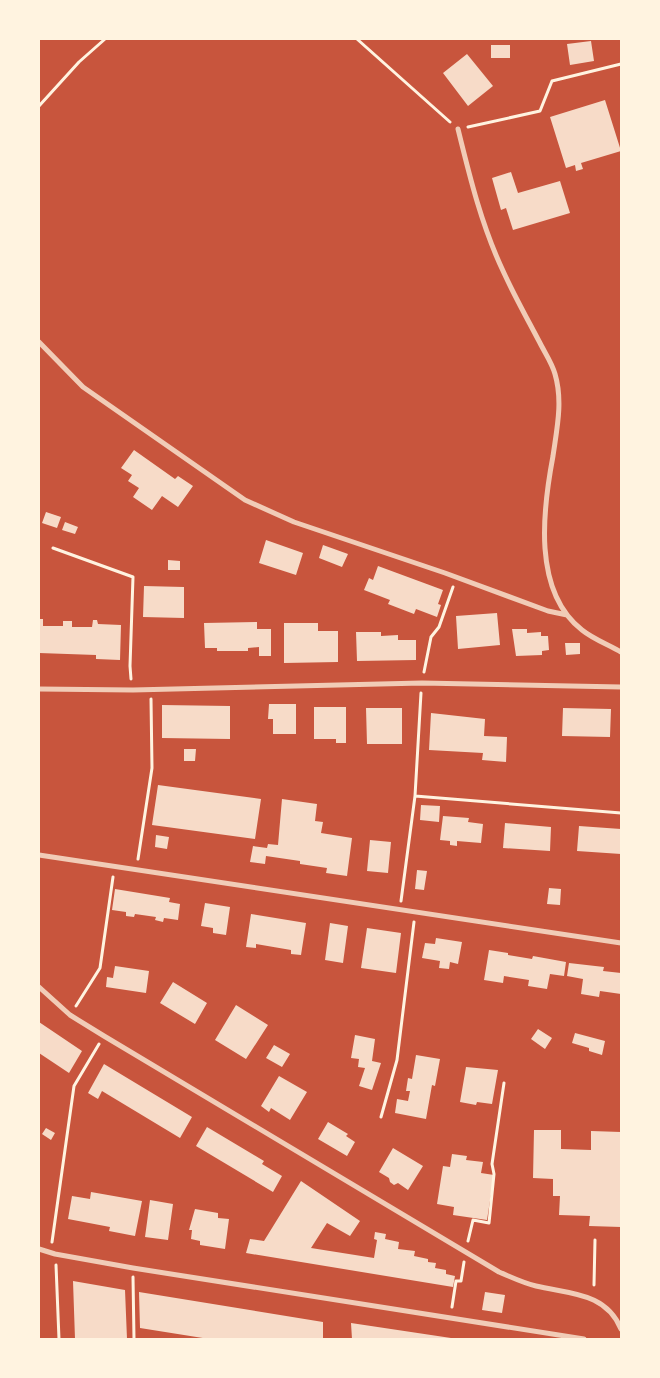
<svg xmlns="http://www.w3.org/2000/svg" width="660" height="1378" viewBox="0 0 660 1378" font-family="Roboto,sans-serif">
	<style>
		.building { fill: #f7dbc8 }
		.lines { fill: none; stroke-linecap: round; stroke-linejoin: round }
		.path { stroke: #fff3e0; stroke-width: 3 }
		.minor { stroke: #f1ccb7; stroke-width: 5 }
	</style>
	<rect width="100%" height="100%" fill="#c8553d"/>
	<!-- building -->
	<path class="building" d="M 591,41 L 594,61 L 570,65 L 567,44 Z
		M 491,45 L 510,45 L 510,58 L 491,58 Z
		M 467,54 L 493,86 L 468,106 L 443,73 Z
		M 605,100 L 621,151 L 581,163 L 583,169 L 576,171 L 575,165 L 566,168 L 550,117 Z
		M 511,172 L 518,193 L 560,181 L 570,213 L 513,230 L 506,208 L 501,210 L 492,178 Z
		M 134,450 L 175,479 L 178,476 L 193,486 L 178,507 L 162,496 L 152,510 L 133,497 L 139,488 L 128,481 L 132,475 L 121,468 Z
		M 46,512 L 61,517 L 57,528 L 42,523 Z
		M 65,522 L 78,527 L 75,534 L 62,530 Z
		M 266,540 L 303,553 L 296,575 L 259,563 Z
		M 323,545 L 348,554 L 342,567 L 319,558 Z
		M 168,560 L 180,561 L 180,570 L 168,570 Z
		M 378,566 L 443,590 L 438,604 L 441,605 L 437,617 L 416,609 L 414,614 L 388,604 L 390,600 L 364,590 L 369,578 L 373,580 Z
		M 144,586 L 184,587 L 184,618 L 143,617 Z
		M 497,613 L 500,645 L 458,649 L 456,616 Z
		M 39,619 L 43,619 L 43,626 L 63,626 L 63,621 L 72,621 L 72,627 L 92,627 L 93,620 L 97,620 L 98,624 L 121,625 L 120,660 L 96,659 L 96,655 L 39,653 Z
		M 257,622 L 257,629 L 271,629 L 271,656 L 259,656 L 259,647 L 248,648 L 248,651 L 217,651 L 217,648 L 205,648 L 204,623 Z
		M 284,623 L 318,623 L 318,631 L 338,631 L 338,662 L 284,663 Z
		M 512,629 L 527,629 L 527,633 L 541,632 L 541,636 L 548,636 L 549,650 L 542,651 L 542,655 L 516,656 Z
		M 356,632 L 381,632 L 381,636 L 398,635 L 398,640 L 416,640 L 416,660 L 357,661 Z
		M 565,643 L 580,643 L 580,654 L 566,655 Z
		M 269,704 L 296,704 L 296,734 L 273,734 L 273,719 L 268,719 Z
		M 162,705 L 230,706 L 230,739 L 162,738 Z
		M 314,707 L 346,707 L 346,743 L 336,743 L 336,739 L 314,739 Z
		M 366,708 L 402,708 L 402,744 L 367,744 Z
		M 563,708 L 611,709 L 610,737 L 562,736 Z
		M 431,713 L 485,719 L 484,736 L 507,737 L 506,762 L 482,760 L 483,753 L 429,750 Z
		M 184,749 L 196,749 L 195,761 L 184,761 Z
		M 158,785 L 261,799 L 255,839 L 152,825 Z
		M 282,799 L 317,804 L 315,821 L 323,822 L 321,833 L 352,838 L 347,876 L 326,873 L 327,868 L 300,864 L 300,861 L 266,856 L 265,864 L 250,862 L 253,846 L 267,848 L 268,844 L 278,845 Z
		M 421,805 L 440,806 L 439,822 L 420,820 Z
		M 443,816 L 469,818 L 468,822 L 483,824 L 481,843 L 457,841 L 457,846 L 450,845 L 450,841 L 440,840 Z
		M 505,823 L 551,827 L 550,851 L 503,848 Z
		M 579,826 L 621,829 L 621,854 L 577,851 Z
		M 156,835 L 169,837 L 167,849 L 155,847 Z
		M 370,840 L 391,842 L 388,873 L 367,871 Z
		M 417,870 L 427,871 L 424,890 L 415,889 Z
		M 549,888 L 561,889 L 560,905 L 547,904 Z
		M 115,889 L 170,898 L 169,902 L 180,904 L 178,920 L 164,918 L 163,922 L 155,920 L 156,917 L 135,914 L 134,917 L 126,916 L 126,912 L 112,910 Z
		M 205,903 L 230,907 L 226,935 L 213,933 L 213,928 L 201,926 Z
		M 251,914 L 306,923 L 301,955 L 291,954 L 291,950 L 256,944 L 256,948 L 246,947 Z
		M 330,923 L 348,926 L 343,963 L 325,960 Z
		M 367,928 L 401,933 L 396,973 L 361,968 Z
		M 436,938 L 462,942 L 458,964 L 450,962 L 449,969 L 439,968 L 440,961 L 422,958 L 425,943 L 435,944 Z
		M 489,950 L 508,953 L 508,955 L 532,959 L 533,956 L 566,962 L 564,976 L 550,974 L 547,989 L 528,986 L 529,980 L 504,976 L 503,983 L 484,980 Z
		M 569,963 L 604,967 L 603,971 L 621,973 L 621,994 L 600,991 L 599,997 L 581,994 L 583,979 L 567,976 Z
		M 115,966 L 149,971 L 146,993 L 106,987 L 107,977 L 113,978 Z
		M 173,982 L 207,1003 L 195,1024 L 160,1003 Z
		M 236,1005 L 268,1025 L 246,1059 L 215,1040 Z
		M 39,1022 L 82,1051 L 69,1073 L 39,1053 Z
		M 538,1029 L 552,1038 L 545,1049 L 531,1039 Z
		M 575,1033 L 605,1041 L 602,1055 L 589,1051 L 589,1048 L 572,1043 Z
		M 355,1035 L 375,1039 L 372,1061 L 381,1063 L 372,1090 L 359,1086 L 365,1068 L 358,1067 L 359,1059 L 351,1058 Z
		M 274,1045 L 290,1054 L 282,1067 L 266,1058 Z
		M 416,1055 L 440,1059 L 435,1086 L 432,1085 L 426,1119 L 395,1113 L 397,1099 L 408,1101 L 410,1091 L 406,1091 L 408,1078 L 412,1079 Z
		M 104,1064 L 192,1117 L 180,1138 L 102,1091 L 98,1099 L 88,1093 Z
		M 466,1067 L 498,1070 L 492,1104 L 477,1102 L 476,1105 L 460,1102 Z
		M 279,1076 L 307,1092 L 290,1120 L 271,1108 L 269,1112 L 261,1106 Z
		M 328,1122 L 348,1134 L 346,1136 L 355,1142 L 347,1156 L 318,1139 Z
		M 207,1127 L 264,1161 L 262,1164 L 282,1176 L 273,1192 L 196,1146 Z
		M 46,1128 L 55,1133 L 51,1140 L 42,1134 Z
		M 534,1130 L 561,1130 L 561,1149 L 591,1150 L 591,1131 L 621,1132 L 621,1227 L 589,1226 L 590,1216 L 559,1215 L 560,1196 L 553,1196 L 553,1179 L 533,1178 Z
		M 393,1148 L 423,1166 L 408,1190 L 398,1183 L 394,1185 L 390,1182 L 389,1178 L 379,1172 Z
		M 452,1154 L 467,1156 L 466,1160 L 483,1162 L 481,1173 L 494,1175 L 487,1220 L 453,1215 L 454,1207 L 437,1204 L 443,1166 L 450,1167 Z
		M 301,1181 L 360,1221 L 350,1236 L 327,1223 L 311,1248 L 374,1258 L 377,1240 L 374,1239 L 375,1232 L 386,1234 L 385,1239 L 399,1242 L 398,1249 L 415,1251 L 414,1256 L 428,1259 L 428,1262 L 436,1263 L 435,1268 L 446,1270 L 446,1274 L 455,1276 L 453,1287 L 246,1253 L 250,1239 L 264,1241 Z
		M 91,1192 L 142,1201 L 135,1236 L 109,1231 L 110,1227 L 68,1219 L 72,1196 L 90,1199 Z
		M 150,1200 L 173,1204 L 168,1240 L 145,1237 Z
		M 195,1209 L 218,1213 L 218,1218 L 229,1219 L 225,1249 L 200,1245 L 200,1241 L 191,1239 L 192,1230 L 189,1230 Z
		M 73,1281 L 125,1290 L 127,1339 L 75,1339 Z
		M 139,1292 L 323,1322 L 323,1339 L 209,1339 L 140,1328 Z
		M 485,1292 L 505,1295 L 502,1313 L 482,1310 Z
		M 351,1323 L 451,1338 L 450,1339 L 352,1339 Z"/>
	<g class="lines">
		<!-- path -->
		<path class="path" d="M 357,39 L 450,122
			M 39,106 L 79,62 L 105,39
			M 468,127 L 540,111 L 552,81 L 621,64
			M 53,548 L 133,577 L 130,666 L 131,679
			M 424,672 L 431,637 L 439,627 L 453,587
			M 415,796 L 621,813
			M 138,859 L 152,768 L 151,699
			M 401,901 L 415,796 L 421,693
			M 76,1006 L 100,968 L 113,877
			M 381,1117 L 397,1060 L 414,922
			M 468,1241 L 473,1220 L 489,1223 L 494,1174 L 492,1164 L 504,1083
			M 52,1242 L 74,1086 L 99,1044
			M 56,1265 L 59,1339
			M 133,1277 L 134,1339
			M 594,1285 L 595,1240
			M 452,1307 L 456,1281 L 461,1281 L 464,1262"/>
		<!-- minor -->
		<path class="minor" d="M 458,129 C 470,178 482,227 504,273 C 515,297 528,320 540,343 C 545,353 552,363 555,374 C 563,401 557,428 553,456 C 543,509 532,591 582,630 C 593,639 609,645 621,652
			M 39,342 L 83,387 L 245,500 L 294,522 L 445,573 L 548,611 L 567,615
			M 39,689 L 133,690 L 422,683 L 621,687
			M 39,855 L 621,943
			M 39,987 L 70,1015 L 104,1036 L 499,1272 C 511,1277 523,1283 536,1286 C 569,1294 606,1292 621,1329
			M 39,1249 L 55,1254 L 133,1268 L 584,1339"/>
	</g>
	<!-- border -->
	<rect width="660" height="1378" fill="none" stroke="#fff3e0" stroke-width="80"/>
</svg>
